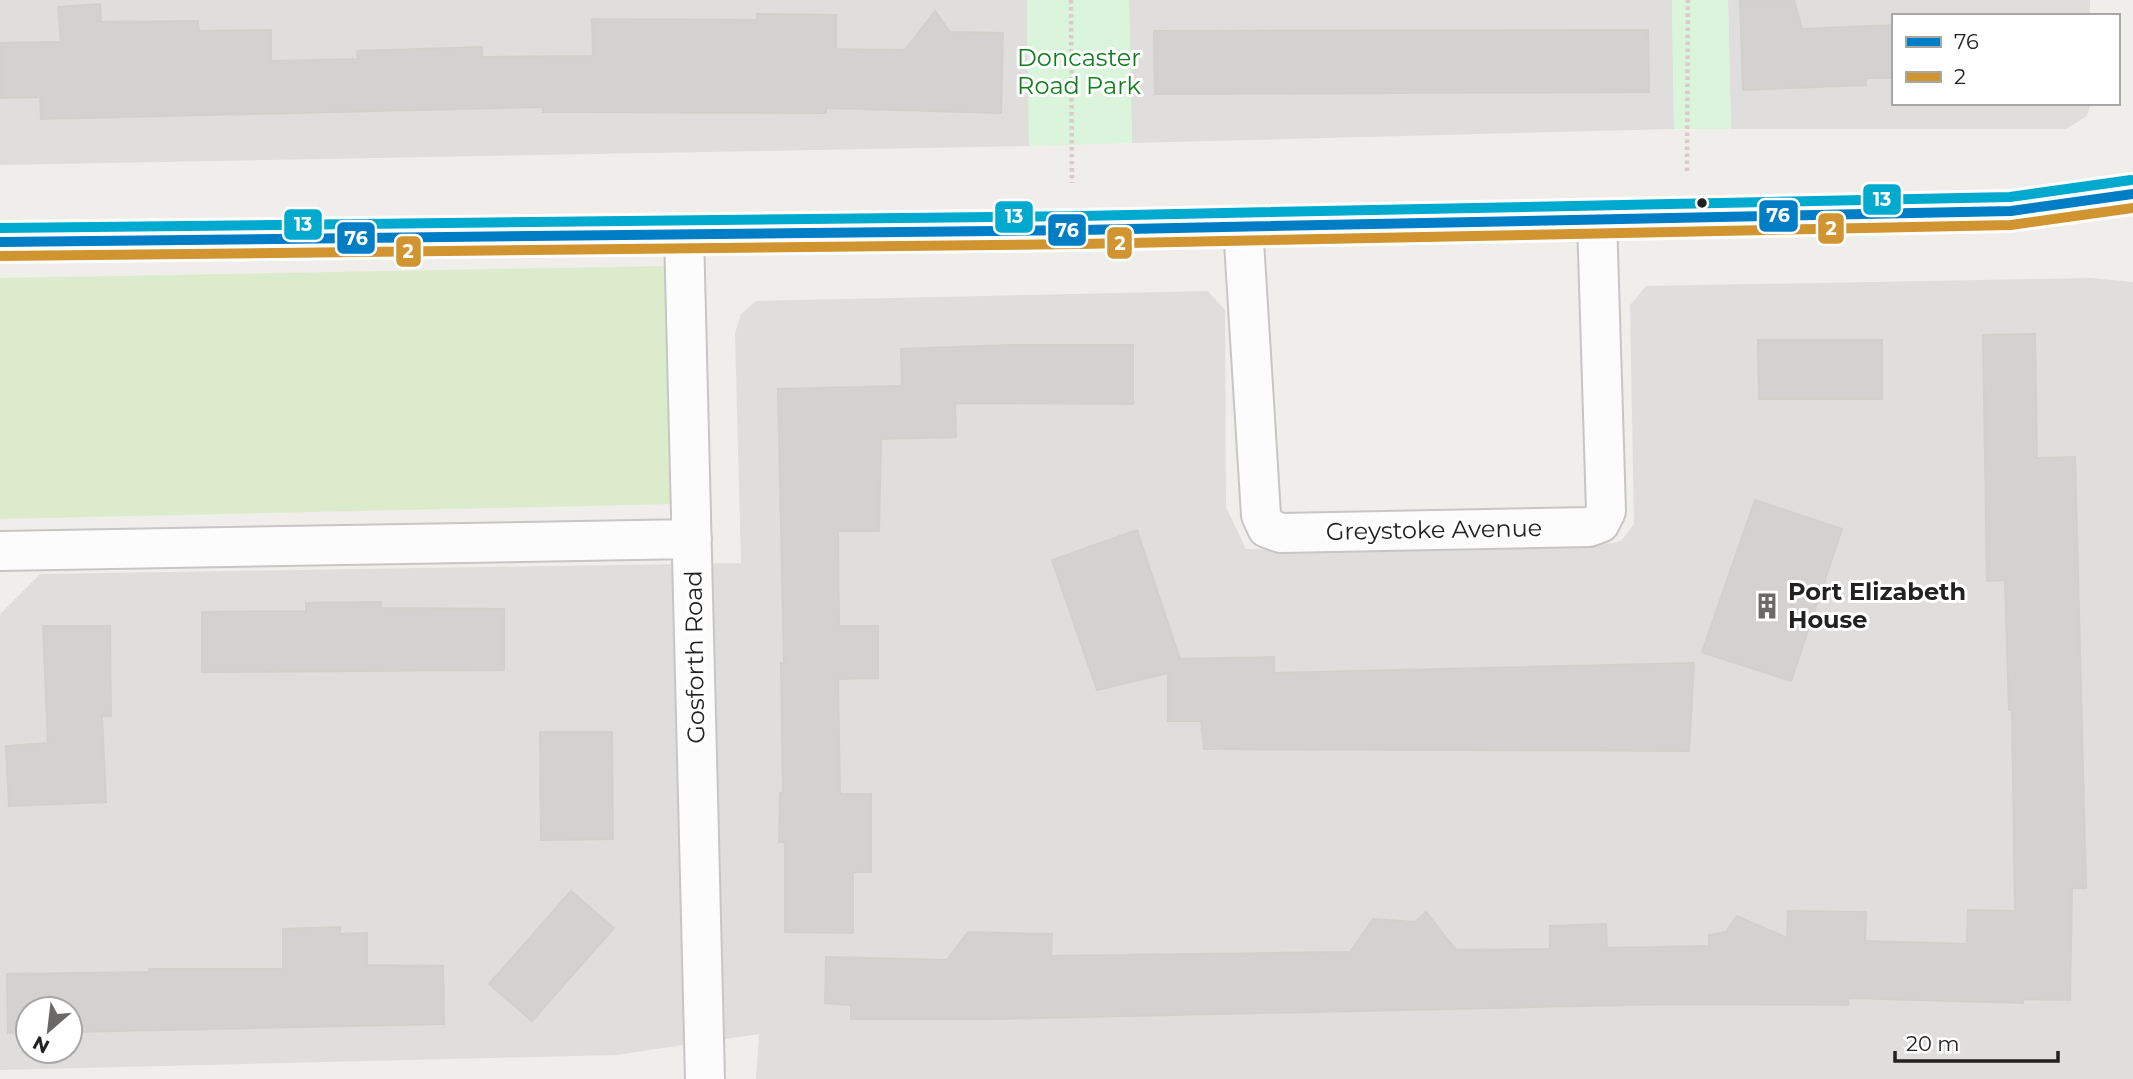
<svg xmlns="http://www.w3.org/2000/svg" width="2133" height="1079" viewBox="0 0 2133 1079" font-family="Montserrat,sans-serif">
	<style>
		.residential { fill: #dfdedc; fill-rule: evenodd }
		.grass { fill: #dcebcc }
		.park { fill: #dbf4dc }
		.building { fill: #d4d2d0; stroke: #d3d0cc; stroke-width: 2 }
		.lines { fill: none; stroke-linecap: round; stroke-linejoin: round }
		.street-casing { stroke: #c7c6c5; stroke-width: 42 }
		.secondary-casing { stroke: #979983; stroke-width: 42 }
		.path { stroke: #d8cbc9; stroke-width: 4.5; stroke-dasharray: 3.5 3.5; stroke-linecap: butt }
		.street { stroke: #fdfcfc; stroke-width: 38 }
		.secondary { stroke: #f4f4ee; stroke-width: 38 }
		.bus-1-casing { stroke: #fff; stroke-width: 16 }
		.bus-2-casing { stroke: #fff; stroke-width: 16 }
		.bus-3-casing { stroke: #fff; stroke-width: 16 }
		.bus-1 { stroke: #007ec5; stroke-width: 10 }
		.bus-2 { stroke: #d09430; stroke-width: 10 }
		.bus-3 { stroke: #00a9ce; stroke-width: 10 }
		.bus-dot { fill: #222; stroke: #fff; stroke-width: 2.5 }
		.labels { text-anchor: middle; stroke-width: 6; stroke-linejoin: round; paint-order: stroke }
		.park-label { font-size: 24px; fill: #117f1d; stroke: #fff }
		.street-label { font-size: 24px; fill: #222; stroke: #fff }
		.poi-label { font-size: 24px; font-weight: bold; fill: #222; stroke: #fff; text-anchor: start }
		.line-badge { stroke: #fff; stroke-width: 2.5 }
		.badge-label { font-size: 19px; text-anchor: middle; font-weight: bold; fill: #fff }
	</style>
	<rect width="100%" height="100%" fill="#f0eeeb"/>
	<!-- residential -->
	<path class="residential" d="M 0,0 L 1027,0 L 1029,146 L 0,165 Z
		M 1129,0 L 1672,0 L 1674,129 L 1132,143 Z
		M 1728,0 L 2090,0 L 2090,16 L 1893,16 L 1893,103 L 2091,103 L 2087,116 L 2066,129 L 1731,129 Z
		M 2091,278 L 2133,282 L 2133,1079 L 756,1079 L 759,1034 L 616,1055 L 0,1070 L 0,614 L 40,574 L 741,563 L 735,333 L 741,314 L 756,301 L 1208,291 L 1225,310 L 1226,507 L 1246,549 L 1606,544 L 1621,541 L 1634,524 L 1630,305 L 1646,286 ZM 28,1009 L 70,1009 L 70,1051 L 28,1051 Z"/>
	<!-- grass -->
	<path class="grass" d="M 668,266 L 674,504 L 0,519 L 0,278 Z"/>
	<!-- park -->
	<path class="park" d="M 1027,0 L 1129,0 L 1132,143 L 1029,146 Z
		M 1672,0 L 1728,0 L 1731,129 L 1674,129 Z"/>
	<!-- building -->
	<path class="building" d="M 1740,0 L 1794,0 L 1802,29 L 1893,25 L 1893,78 L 1866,78 L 1866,85 L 1743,90 Z
		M 100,4 L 101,22 L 198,21 L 199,31 L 271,30 L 271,61 L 358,59 L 357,51 L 482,47 L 482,57 L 593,56 L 592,19 L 757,20 L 757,14 L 836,15 L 836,49 L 905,50 L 935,11 L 950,32 L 1003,33 L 1001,113 L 826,108 L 826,113 L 543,112 L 543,107 L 41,119 L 40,97 L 0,98 L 0,43 L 61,42 L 58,7 Z
		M 1648,30 L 1649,92 L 1155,94 L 1154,31 Z
		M 2035,334 L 2037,458 L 2075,457 L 2086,888 L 2072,888 L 2070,1000 L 2023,999 L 2023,1003 L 1848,998 L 1848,1005 L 1671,1004 L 994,1019 L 851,1019 L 851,1005 L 825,1003 L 826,957 L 947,960 L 968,932 L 1052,934 L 1051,956 L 1350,952 L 1373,919 L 1415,922 L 1426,912 L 1456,950 L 1550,949 L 1550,926 L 1606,924 L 1607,948 L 1709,946 L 1709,935 L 1726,932 L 1737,916 L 1787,938 L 1788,911 L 1866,912 L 1865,941 L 1967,944 L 1968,910 L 2015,911 L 2012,710 L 2009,710 L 2005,580 L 1987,581 L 1983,335 Z
		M 1758,340 L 1882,340 L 1882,399 L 1759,399 Z
		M 1010,345 L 1133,345 L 1133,404 L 955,403 L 956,437 L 881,439 L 879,531 L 838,531 L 839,626 L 878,626 L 878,678 L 838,679 L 840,794 L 871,794 L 871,872 L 853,872 L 853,933 L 785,932 L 785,842 L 779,842 L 780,793 L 783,793 L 781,663 L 784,663 L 778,389 L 902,386 L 901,349 Z
		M 1755,500 L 1842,529 L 1791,681 L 1702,652 Z
		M 1137,530 L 1180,659 L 1274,657 L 1274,673 L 1694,663 L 1689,751 L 1204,749 L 1201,721 L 1168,721 L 1168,673 L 1097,690 L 1052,560 Z
		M 381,602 L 381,608 L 504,609 L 504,670 L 202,672 L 202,612 L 306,611 L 306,603 Z
		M 43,626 L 110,626 L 111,716 L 102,716 L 106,802 L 9,806 L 6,746 L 48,743 Z
		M 540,732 L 612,732 L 613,839 L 541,840 Z
		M 571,891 L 614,928 L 532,1021 L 489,984 Z
		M 340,927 L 340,934 L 367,933 L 367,965 L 443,966 L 444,1024 L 70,1032 L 70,1009 L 28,1009 L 28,1032 L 8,1033 L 7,974 L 149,972 L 149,969 L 283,969 L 283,929 Z"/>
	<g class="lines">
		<!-- street casing -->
		<g class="street-casing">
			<path id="street" d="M 1243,226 L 1261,515 L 1267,528 L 1281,533 L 1589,527 L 1600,523 L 1606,511 L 1597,219
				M 684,234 L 705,1079
				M 0,551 L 692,539"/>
		</g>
		<!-- secondary casing -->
		<g class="secondary-casing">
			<path id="secondary" d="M 0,242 L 1080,230 L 2011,211 L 2133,194"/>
		</g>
		<!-- path -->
		<path class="path" d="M 1071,0 L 1072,183
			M 1687,171 L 1688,0"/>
		<!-- street -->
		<use href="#street" class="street"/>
		<!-- secondary -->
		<use href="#secondary" class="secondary"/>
		<!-- bus-1 casing -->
		<g class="bus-1-casing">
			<path id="bus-1" d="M 0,242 L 1080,230 L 2011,211 L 2133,194"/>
		</g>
		<!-- bus-2 casing -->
		<g class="bus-2-casing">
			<path id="bus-2" d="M 0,256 L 1080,244 L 2011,225 L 2133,208"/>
		</g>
		<!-- bus-3 casing -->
		<g class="bus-3-casing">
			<path id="bus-3" d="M 0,228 L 1080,216 L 2010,197 L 2131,180"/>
		</g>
		<!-- bus-1 -->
		<use href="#bus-1" class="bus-1"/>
		<!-- bus-2 -->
		<use href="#bus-2" class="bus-2"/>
		<!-- bus-3 -->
		<use href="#bus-3" class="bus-3"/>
	</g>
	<!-- icons -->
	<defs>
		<g id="building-bare" transform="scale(2.1)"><path d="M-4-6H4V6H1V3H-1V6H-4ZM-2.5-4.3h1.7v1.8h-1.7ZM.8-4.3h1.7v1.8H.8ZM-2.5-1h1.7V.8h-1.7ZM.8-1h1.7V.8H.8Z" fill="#6a6968" stroke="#fff" stroke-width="2.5" paint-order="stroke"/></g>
	</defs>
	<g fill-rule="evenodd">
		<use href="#building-bare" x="1767" y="606"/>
	</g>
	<!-- markers -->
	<circle class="bus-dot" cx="1702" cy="203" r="6"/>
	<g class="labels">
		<!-- park labels -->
		<g class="park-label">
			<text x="1079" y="66">Doncaster<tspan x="1079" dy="28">Road Park</tspan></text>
		</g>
		<!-- street labels -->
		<g class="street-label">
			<text transform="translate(1434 530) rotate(-1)" y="8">Greystoke Avenue</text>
			<text transform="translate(695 657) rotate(-91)" y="8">Gosforth Road</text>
		</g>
		<!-- poi labels -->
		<g class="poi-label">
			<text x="1788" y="600">Port Elizabeth<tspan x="1788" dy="28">House</tspan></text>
		</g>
	</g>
	<g class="line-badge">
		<rect x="1862" y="183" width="40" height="33" rx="7" fill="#00a9ce"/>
		<rect x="1758" y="199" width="41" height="34" rx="7" fill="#007ec5"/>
		<rect x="994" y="200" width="40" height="34" rx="7" fill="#00a9ce"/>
		<rect x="283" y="208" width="40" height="33" rx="7" fill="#00a9ce"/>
		<rect x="1817" y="212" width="28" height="33" rx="7" fill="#d09430"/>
		<rect x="1047" y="213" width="40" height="34" rx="7" fill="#007ec5"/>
		<rect x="336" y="221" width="40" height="34" rx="7" fill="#007ec5"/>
		<rect x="1106" y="226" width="27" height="34" rx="7" fill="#d09430"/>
		<rect x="395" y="235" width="27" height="33" rx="7" fill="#d09430"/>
	</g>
	<g class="badge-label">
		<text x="1882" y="206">13</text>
		<text x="1778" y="222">76</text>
		<text x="1014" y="223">13</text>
		<text x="303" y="231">13</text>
		<text x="1831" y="235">2</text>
		<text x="1067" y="237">76</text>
		<text x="356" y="245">76</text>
		<text x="1120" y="250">2</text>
		<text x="408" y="258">2</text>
	</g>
	<!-- legend -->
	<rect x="1892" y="14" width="228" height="91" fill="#ffffff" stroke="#a7a7a7" stroke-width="2"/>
	<rect x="1906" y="37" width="35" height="10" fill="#007ec5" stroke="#a7a7a7" stroke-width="2"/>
	<text x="1954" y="49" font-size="21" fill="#222222">76</text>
	<rect x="1906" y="72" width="35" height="10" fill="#d09430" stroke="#a7a7a7" stroke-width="2"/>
	<text x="1954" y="84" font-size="21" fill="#222222">2</text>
	<!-- north arrow -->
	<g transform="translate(49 1030) rotate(208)"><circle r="33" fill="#ffffff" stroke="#a7a7a7" stroke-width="2"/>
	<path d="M0-5L12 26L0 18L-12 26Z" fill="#6a6968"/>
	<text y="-10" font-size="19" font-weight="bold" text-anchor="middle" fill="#222222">N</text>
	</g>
	<!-- scale -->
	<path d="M1895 1051v10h163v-10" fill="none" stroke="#222222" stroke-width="3.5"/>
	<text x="1906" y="1051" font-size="21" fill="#222222" stroke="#ffffff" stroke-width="5" paint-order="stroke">20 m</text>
</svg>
